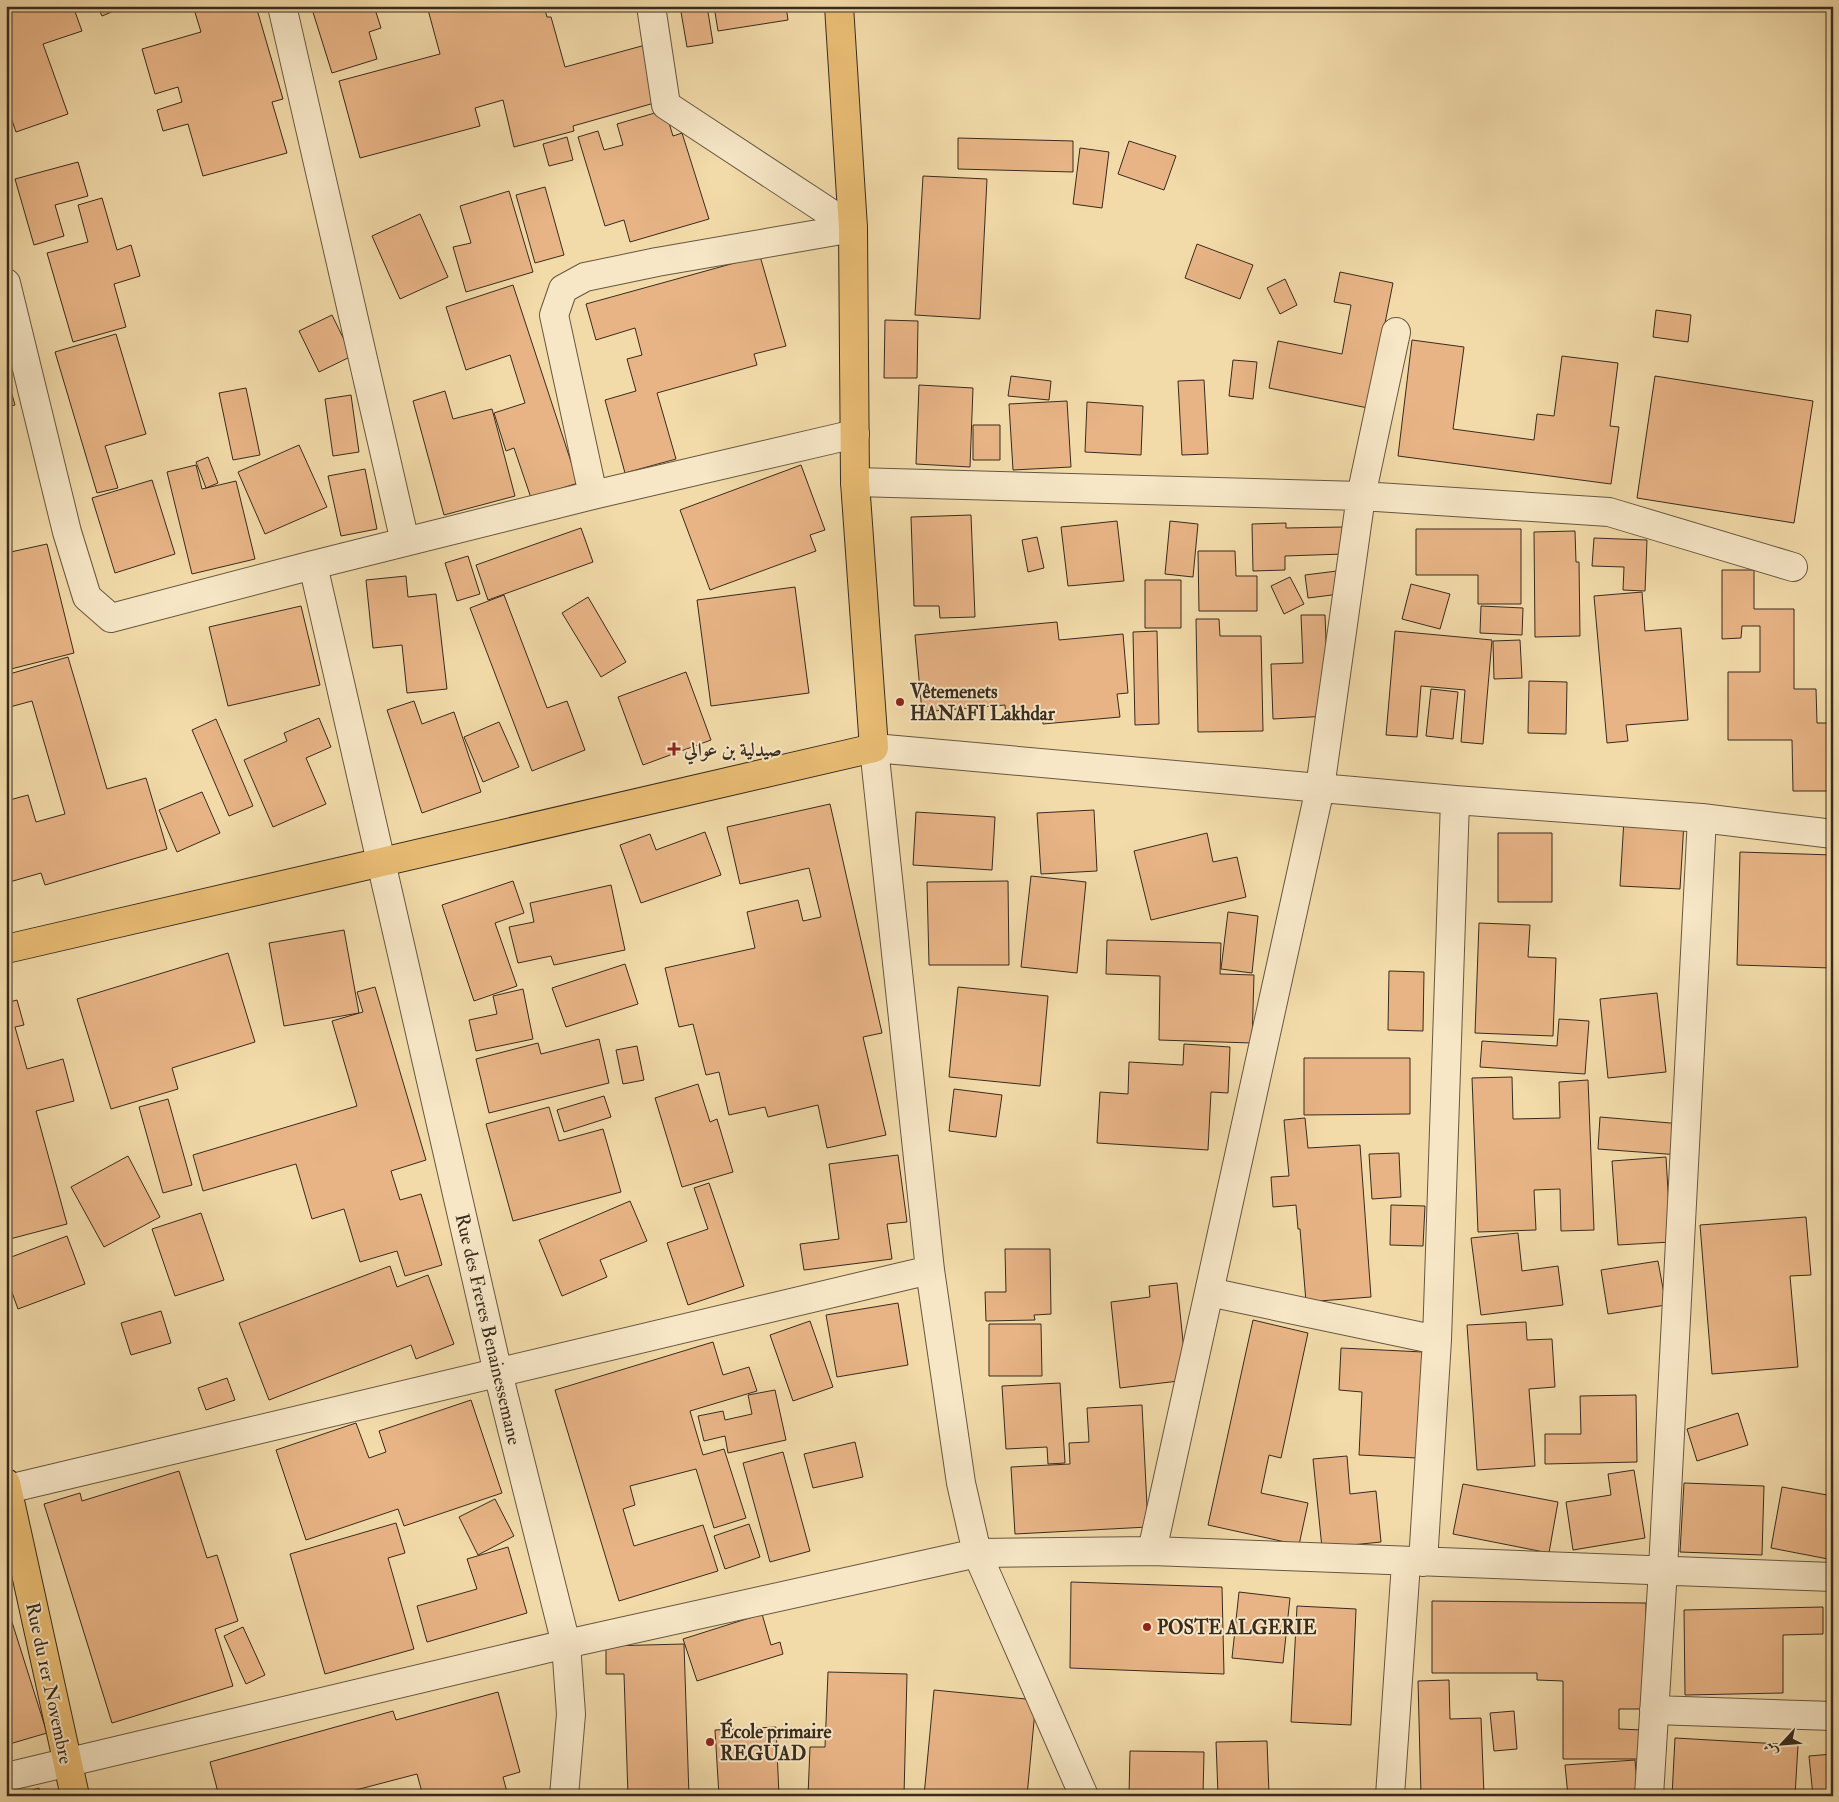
<svg xmlns="http://www.w3.org/2000/svg" width="1839" height="1802" viewBox="0 0 1839 1802" font-family="'IM FELL Double Pica',Amiri,serif">
	<style>
		.building { fill: #e8b486; stroke: #382b1d }
		.lines { fill: none; stroke-linecap: round; stroke-linejoin: round }
		.street-casing { stroke: #665740; stroke-width: 30 }
		.primary-casing { stroke: #382b1d; stroke-width: 30 }
		.street { stroke: #f7e7c7; stroke-width: 28 }
		.primary { stroke: #e9bd74; stroke-width: 28 }
		.poi-dot { fill: #8f2418; stroke: #f7e7c7; stroke-width: 2 }
		.labels { text-anchor: middle; stroke-width: 4; stroke-linejoin: round; paint-order: stroke }
		.poi-label { font-size: 19px; font-weight: bold; fill: #382b1d; stroke: #f7e7c7; text-anchor: start }
		.street-label { font-size: 19px; fill: #382b1d; stroke: #f7e7c7 }
	</style>
	<rect width="100%" height="100%" fill="#f2daa9"/>
	<filter id="stains"><feTurbulence type="fractalNoise" baseFrequency=".004" numOctaves="4"/><feColorMatrix values="0 0 0 0 .2 0 0 0 0 .09 0 0 0 0 .02 0 0 0 .5 -.17"/></filter>
	<radialGradient id="worn" r=".72"><stop offset=".6" stop-color="#630" stop-opacity="0"/><stop offset="1" stop-color="#630" stop-opacity=".3"/></radialGradient>
	<!-- building -->
	<path class="building" d="M 6,6 L 73,6 L 82,31 L 43,44 L 68,114 L 16,132 L 6,103 Z
		M 97,6 L 126,6 L 102,16 Z
		M 193,6 L 256,6 L 283,99 L 272,102 L 287,153 L 203,176 L 188,124 L 163,131 L 157,110 L 182,102 L 178,87 L 155,94 L 142,49 L 201,32 Z
		M 320,6 L 374,6 L 381,28 L 369,32 L 377,59 L 332,73 L 312,9 Z
		M 427,6 L 544,6 L 547,17 L 551,17 L 565,67 L 649,44 L 665,100 L 573,126 L 574,131 L 514,147 L 503,100 L 475,108 L 480,126 L 360,158 L 339,81 L 440,54 Z
		M 680,6 L 707,6 L 713,43 L 687,47 Z
		M 714,6 L 786,6 L 788,20 L 718,31 Z
		M 665,110 L 673,136 L 682,133 L 709,219 L 630,242 L 624,220 L 605,226 L 578,137 L 598,131 L 604,150 L 623,145 L 617,124 Z
		M 567,137 L 573,160 L 549,166 L 543,144 Z
		M 958,138 L 1073,141 L 1073,172 L 958,169 Z
		M 1129,141 L 1176,156 L 1164,190 L 1118,174 Z
		M 1080,148 L 1109,152 L 1102,208 L 1073,204 Z
		M 78,162 L 88,196 L 55,205 L 64,236 L 34,245 L 15,179 Z
		M 923,176 L 987,179 L 980,319 L 915,315 Z
		M 545,187 L 564,255 L 535,263 L 516,195 Z
		M 509,191 L 533,272 L 466,292 L 453,247 L 471,243 L 460,206 Z
		M 102,198 L 117,250 L 131,245 L 140,276 L 114,284 L 126,327 L 73,342 L 47,253 L 88,242 L 78,205 Z
		M 420,214 L 448,277 L 400,299 L 372,236 Z
		M 1197,244 L 1253,265 L 1240,299 L 1185,278 Z
		M 760,256 L 786,346 L 754,354 L 757,365 L 657,393 L 676,459 L 625,473 L 605,400 L 636,391 L 627,359 L 642,355 L 635,328 L 596,340 L 586,304 Z
		M 1340,272 L 1393,283 L 1368,408 L 1269,388 L 1278,341 L 1342,354 L 1351,305 L 1334,302 Z
		M 1285,279 L 1297,305 L 1280,314 L 1267,288 Z
		M 513,285 L 578,483 L 531,498 L 514,448 L 506,451 L 494,413 L 525,403 L 510,355 L 466,370 L 446,307 Z
		M 1656,310 L 1691,315 L 1688,342 L 1653,337 Z
		M 332,315 L 352,356 L 319,372 L 299,331 Z
		M 885,320 L 918,321 L 917,378 L 884,378 Z
		M 116,334 L 146,434 L 105,446 L 118,488 L 97,493 L 55,352 Z
		M 1412,340 L 1464,347 L 1453,429 L 1534,440 L 1537,414 L 1554,416 L 1562,356 L 1618,363 L 1610,426 L 1619,427 L 1611,484 L 1398,456 Z
		M 1233,360 L 1257,362 L 1253,399 L 1229,396 Z
		M 6,373 L 15,405 L 6,407 Z
		M 1011,376 L 1051,381 L 1049,400 L 1008,396 Z
		M 1655,376 L 1813,401 L 1794,523 L 1637,498 Z
		M 1204,380 L 1208,454 L 1182,455 L 1178,381 Z
		M 919,385 L 973,388 L 970,467 L 916,464 Z
		M 246,388 L 260,455 L 233,460 L 219,393 Z
		M 445,391 L 453,419 L 492,409 L 515,496 L 444,515 L 413,401 Z
		M 351,395 L 359,452 L 333,456 L 325,399 Z
		M 1067,401 L 1071,467 L 1013,470 L 1009,404 Z
		M 1087,402 L 1143,406 L 1141,455 L 1085,452 Z
		M 973,425 L 1000,425 L 1000,460 L 973,460 Z
		M 299,445 L 327,507 L 265,534 L 238,472 Z
		M 208,457 L 218,483 L 206,488 L 196,462 Z
		M 196,465 L 202,489 L 236,481 L 255,559 L 192,574 L 167,472 Z
		M 801,465 L 825,530 L 810,535 L 816,551 L 710,590 L 680,510 Z
		M 365,469 L 377,529 L 341,536 L 328,476 Z
		M 152,480 L 175,554 L 115,573 L 92,498 Z
		M 971,515 L 975,617 L 940,618 L 939,606 L 914,606 L 911,517 Z
		M 1117,521 L 1124,581 L 1068,586 L 1061,527 Z
		M 1170,521 L 1198,524 L 1193,577 L 1165,574 Z
		M 1286,523 L 1286,528 L 1344,527 L 1344,554 L 1285,556 L 1285,570 L 1253,571 L 1252,524 Z
		M 581,528 L 593,562 L 488,600 L 476,565 Z
		M 1416,529 L 1521,529 L 1521,604 L 1478,604 L 1478,575 L 1416,575 Z
		M 1575,531 L 1576,562 L 1579,562 L 1580,636 L 1535,637 L 1534,532 Z
		M 1037,537 L 1044,568 L 1028,572 L 1022,540 Z
		M 1594,538 L 1647,540 L 1645,591 L 1623,590 L 1624,567 L 1592,566 Z
		M 47,544 L 74,653 L 11,669 L 6,652 L 6,553 Z
		M 1198,551 L 1235,551 L 1236,576 L 1257,576 L 1257,611 L 1199,611 Z
		M 468,556 L 480,594 L 457,601 L 445,563 Z
		M 1722,570 L 1754,570 L 1754,609 L 1794,609 L 1794,689 L 1816,689 L 1817,723 L 1833,723 L 1833,791 L 1793,791 L 1792,740 L 1728,740 L 1728,672 L 1760,672 L 1760,626 L 1742,626 L 1741,638 L 1722,639 Z
		M 1337,571 L 1340,594 L 1308,598 L 1305,575 Z
		M 406,576 L 408,597 L 436,594 L 447,689 L 407,693 L 402,645 L 373,648 L 366,580 Z
		M 1290,577 L 1304,604 L 1284,614 L 1271,586 Z
		M 1145,580 L 1181,580 L 1181,628 L 1145,628 Z
		M 1411,584 L 1450,594 L 1440,629 L 1402,619 Z
		M 795,587 L 809,693 L 711,706 L 697,600 Z
		M 1642,592 L 1645,631 L 1681,628 L 1688,720 L 1626,725 L 1628,741 L 1607,743 L 1594,596 Z
		M 504,595 L 547,708 L 567,701 L 585,750 L 532,771 L 470,608 Z
		M 588,597 L 626,662 L 601,677 L 562,613 Z
		M 301,606 L 320,685 L 228,706 L 209,627 Z
		M 1481,606 L 1523,608 L 1522,635 L 1480,633 Z
		M 1301,615 L 1325,615 L 1329,716 L 1273,719 L 1271,664 L 1303,663 Z
		M 1196,619 L 1219,619 L 1220,636 L 1261,636 L 1263,731 L 1198,732 Z
		M 1057,622 L 1059,640 L 1123,634 L 1128,693 L 1117,694 L 1120,717 L 1043,724 L 1042,714 L 1006,718 L 1005,705 L 922,712 L 915,635 Z
		M 1157,631 L 1159,724 L 1135,725 L 1133,632 Z
		M 1395,631 L 1492,640 L 1483,744 L 1461,742 L 1465,690 L 1421,686 L 1417,737 L 1386,735 Z
		M 1520,640 L 1522,678 L 1494,679 L 1493,641 Z
		M 68,657 L 107,789 L 146,778 L 167,849 L 45,885 L 41,873 L 6,883 L 6,801 L 28,795 L 36,822 L 65,814 L 32,701 L 6,708 L 6,675 Z
		M 686,672 L 711,740 L 643,765 L 618,697 Z
		M 1529,681 L 1567,682 L 1566,734 L 1528,733 Z
		M 1431,689 L 1458,692 L 1453,739 L 1426,736 Z
		M 414,701 L 422,724 L 454,712 L 481,792 L 422,813 L 387,710 Z
		M 319,718 L 331,747 L 306,758 L 326,804 L 273,827 L 244,760 L 287,741 L 284,733 Z
		M 216,719 L 253,806 L 229,816 L 192,730 Z
		M 499,722 L 519,767 L 483,782 L 464,737 Z
		M 202,792 L 220,833 L 177,852 L 159,810 Z
		M 830,804 L 882,1033 L 863,1037 L 886,1135 L 827,1148 L 818,1105 L 768,1117 L 765,1107 L 729,1115 L 719,1072 L 706,1075 L 693,1024 L 679,1027 L 665,968 L 755,948 L 747,912 L 798,900 L 803,921 L 821,917 L 809,868 L 740,884 L 727,827 Z
		M 1094,810 L 1097,871 L 1041,874 L 1037,813 Z
		M 916,812 L 995,817 L 992,870 L 913,865 Z
		M 1624,819 L 1684,822 L 1680,889 L 1620,886 Z
		M 705,832 L 721,875 L 641,903 L 620,845 L 650,834 L 656,850 Z
		M 1207,833 L 1213,862 L 1237,857 L 1246,897 L 1151,920 L 1134,851 Z
		M 1498,833 L 1552,833 L 1552,902 L 1498,902 Z
		M 1740,852 L 1833,855 L 1831,968 L 1737,965 Z
		M 1031,876 L 1086,882 L 1077,973 L 1021,967 Z
		M 513,881 L 524,913 L 495,923 L 517,986 L 474,1001 L 442,905 Z
		M 1008,881 L 1009,965 L 929,965 L 927,882 Z
		M 611,885 L 625,950 L 554,965 L 551,956 L 518,963 L 509,927 L 534,922 L 530,903 Z
		M 1228,912 L 1258,916 L 1252,973 L 1221,969 Z
		M 1479,923 L 1530,925 L 1528,957 L 1556,958 L 1553,1036 L 1475,1033 Z
		M 344,930 L 359,1013 L 284,1026 L 269,943 Z
		M 1107,940 L 1221,943 L 1220,974 L 1254,975 L 1252,1043 L 1159,1040 L 1160,976 L 1106,974 Z
		M 228,953 L 255,1042 L 172,1068 L 178,1089 L 111,1109 L 77,999 Z
		M 625,964 L 638,1004 L 566,1027 L 552,988 Z
		M 1389,971 L 1424,972 L 1423,1031 L 1388,1030 Z
		M 375,987 L 426,1160 L 391,1171 L 400,1200 L 421,1194 L 442,1265 L 405,1276 L 397,1251 L 360,1262 L 344,1209 L 312,1219 L 296,1164 L 203,1191 L 193,1155 L 357,1106 L 332,1021 L 363,1012 L 357,992 Z
		M 958,987 L 1048,996 L 1040,1086 L 949,1077 Z
		M 523,989 L 533,1039 L 476,1051 L 469,1020 L 497,1014 L 493,996 Z
		M 1657,993 L 1666,1072 L 1608,1078 L 1600,999 Z
		M 17,1000 L 24,1025 L 15,1027 L 27,1069 L 63,1059 L 74,1101 L 36,1111 L 67,1224 L 6,1240 L 6,1003 Z
		M 1559,1019 L 1589,1021 L 1585,1074 L 1480,1067 L 1482,1041 L 1557,1046 Z
		M 599,1039 L 609,1083 L 489,1113 L 476,1059 L 538,1043 L 541,1054 Z
		M 1184,1044 L 1230,1047 L 1228,1093 L 1211,1092 L 1208,1150 L 1097,1143 L 1100,1092 L 1128,1094 L 1129,1062 L 1183,1065 Z
		M 637,1046 L 644,1080 L 623,1084 L 616,1050 Z
		M 1304,1058 L 1410,1058 L 1410,1114 L 1304,1115 Z
		M 1512,1077 L 1513,1119 L 1560,1118 L 1559,1082 L 1588,1080 L 1594,1230 L 1561,1231 L 1560,1189 L 1534,1190 L 1536,1230 L 1478,1232 L 1472,1078 Z
		M 698,1084 L 710,1122 L 717,1119 L 733,1172 L 682,1187 L 655,1098 Z
		M 954,1089 L 1002,1095 L 996,1137 L 949,1131 Z
		M 604,1096 L 611,1117 L 564,1132 L 557,1110 Z
		M 168,1099 L 192,1185 L 163,1193 L 139,1107 Z
		M 549,1107 L 559,1141 L 603,1129 L 621,1192 L 513,1221 L 486,1124 Z
		M 1600,1117 L 1682,1124 L 1680,1155 L 1598,1149 Z
		M 1305,1118 L 1308,1148 L 1360,1145 L 1371,1297 L 1306,1302 L 1300,1229 L 1298,1229 L 1296,1205 L 1273,1207 L 1271,1177 L 1289,1176 L 1284,1120 Z
		M 1399,1153 L 1401,1197 L 1372,1199 L 1369,1154 Z
		M 898,1155 L 907,1222 L 887,1224 L 892,1259 L 804,1270 L 800,1244 L 839,1239 L 829,1164 Z
		M 128,1156 L 160,1217 L 104,1247 L 71,1187 Z
		M 1666,1157 L 1671,1242 L 1618,1245 L 1612,1161 Z
		M 709,1183 L 744,1286 L 688,1305 L 667,1243 L 708,1229 L 694,1188 Z
		M 630,1201 L 647,1241 L 600,1260 L 607,1277 L 562,1296 L 539,1240 Z
		M 1391,1205 L 1425,1206 L 1423,1246 L 1390,1245 Z
		M 201,1213 L 224,1280 L 175,1296 L 152,1229 Z
		M 1806,1217 L 1811,1275 L 1790,1276 L 1798,1367 L 1712,1374 L 1700,1225 Z
		M 1518,1233 L 1522,1271 L 1558,1266 L 1563,1305 L 1481,1315 L 1471,1238 Z
		M 67,1236 L 85,1284 L 18,1309 L 6,1276 L 6,1259 Z
		M 1005,1249 L 1050,1249 L 1051,1314 L 1034,1315 L 1035,1320 L 986,1321 L 985,1292 L 1006,1292 Z
		M 1658,1261 L 1666,1305 L 1608,1314 L 1601,1270 Z
		M 390,1266 L 397,1287 L 428,1275 L 454,1344 L 416,1359 L 411,1345 L 269,1400 L 239,1323 Z
		M 1177,1283 L 1187,1380 L 1120,1388 L 1111,1302 L 1150,1297 L 1149,1286 Z
		M 898,1303 L 908,1365 L 837,1377 L 826,1315 Z
		M 161,1311 L 171,1343 L 131,1355 L 121,1323 Z
		M 1253,1320 L 1308,1333 L 1281,1458 L 1269,1455 L 1261,1493 L 1308,1503 L 1299,1545 L 1208,1525 Z
		M 810,1321 L 833,1387 L 793,1401 L 770,1335 Z
		M 1526,1322 L 1527,1340 L 1552,1339 L 1555,1387 L 1529,1389 L 1535,1466 L 1477,1470 L 1467,1325 Z
		M 989,1324 L 1041,1324 L 1042,1376 L 989,1376 Z
		M 713,1342 L 723,1375 L 749,1367 L 757,1391 L 690,1411 L 703,1455 L 724,1449 L 746,1518 L 714,1528 L 696,1469 L 630,1486 L 635,1505 L 623,1509 L 634,1546 L 703,1525 L 718,1571 L 619,1601 L 555,1390 Z
		M 1341,1348 L 1423,1352 L 1417,1458 L 1359,1455 L 1362,1392 L 1339,1390 Z
		M 227,1378 L 235,1400 L 206,1410 L 198,1388 Z
		M 1060,1383 L 1065,1463 L 1048,1464 L 1047,1447 L 1006,1449 L 1002,1386 Z
		M 775,1390 L 786,1440 L 728,1453 L 725,1436 L 704,1441 L 698,1416 L 723,1411 L 725,1420 L 752,1414 L 748,1395 Z
		M 1636,1395 L 1637,1462 L 1545,1464 L 1545,1434 L 1581,1434 L 1580,1396 Z
		M 471,1400 L 502,1493 L 404,1526 L 398,1509 L 306,1540 L 276,1450 L 356,1423 L 369,1458 L 386,1452 L 379,1431 Z
		M 1142,1405 L 1148,1527 L 1015,1534 L 1011,1467 L 1070,1464 L 1069,1443 L 1089,1442 L 1087,1408 Z
		M 1738,1413 L 1748,1445 L 1697,1461 L 1687,1429 Z
		M 855,1442 L 863,1477 L 813,1488 L 804,1454 Z
		M 783,1452 L 810,1551 L 770,1562 L 743,1463 Z
		M 1347,1456 L 1350,1494 L 1376,1491 L 1381,1542 L 1322,1548 L 1313,1459 Z
		M 1634,1470 L 1645,1538 L 1573,1550 L 1566,1502 L 1611,1495 L 1608,1474 Z
		M 179,1471 L 207,1558 L 217,1555 L 238,1621 L 215,1629 L 233,1686 L 112,1723 L 44,1504 L 80,1493 L 82,1501 Z
		M 1684,1483 L 1764,1486 L 1762,1555 L 1680,1552 Z
		M 1463,1484 L 1558,1502 L 1549,1553 L 1453,1534 Z
		M 1782,1487 L 1833,1496 L 1833,1533 L 1828,1559 L 1771,1548 Z
		M 495,1499 L 514,1536 L 478,1555 L 459,1517 Z
		M 396,1523 L 405,1553 L 388,1558 L 414,1649 L 325,1674 L 290,1554 Z
		M 749,1524 L 760,1557 L 725,1569 L 714,1536 Z
		M 508,1547 L 527,1613 L 427,1642 L 417,1606 L 477,1589 L 467,1559 Z
		M 1071,1582 L 1222,1587 L 1224,1674 L 1070,1668 Z
		M 1239,1592 L 1290,1598 L 1283,1663 L 1232,1658 Z
		M 1432,1601 L 1646,1603 L 1646,1709 L 1619,1709 L 1619,1729 L 1643,1730 L 1644,1759 L 1563,1759 L 1563,1681 L 1537,1680 L 1537,1673 L 1432,1673 Z
		M 6,1603 L 47,1733 L 6,1745 Z
		M 1297,1606 L 1356,1609 L 1351,1725 L 1291,1722 Z
		M 1823,1607 L 1823,1634 L 1783,1635 L 1783,1693 L 1685,1695 L 1684,1610 Z
		M 762,1614 L 771,1645 L 780,1642 L 783,1654 L 697,1681 L 683,1639 Z
		M 243,1627 L 265,1675 L 246,1684 L 224,1636 Z
		M 684,1644 L 689,1796 L 628,1796 L 624,1674 L 606,1674 L 606,1646 Z
		M 828,1672 L 907,1674 L 904,1796 L 808,1796 L 810,1747 L 825,1747 Z
		M 1449,1680 L 1450,1719 L 1481,1718 L 1484,1795 L 1530,1794 L 1530,1796 L 1421,1796 L 1418,1681 Z
		M 934,1690 L 1036,1700 L 1027,1796 L 924,1796 Z
		M 498,1692 L 520,1772 L 503,1777 L 508,1796 L 423,1796 L 417,1774 L 352,1791 L 353,1796 L 219,1796 L 210,1762 L 393,1711 L 396,1720 Z
		M 1514,1711 L 1517,1749 L 1494,1751 L 1490,1713 Z
		M 776,1727 L 779,1796 L 719,1796 L 715,1730 Z
		M 1675,1738 L 1798,1745 L 1795,1796 L 1672,1796 Z
		M 1267,1741 L 1269,1793 L 1218,1794 L 1216,1742 Z
		M 1130,1751 L 1204,1752 L 1203,1796 L 1129,1796 Z
		M 1833,1754 L 1833,1796 L 1813,1796 L 1809,1756 Z
		M 1635,1760 L 1638,1796 L 1568,1796 L 1565,1765 Z
		M 39,1788 L 41,1796 L 13,1796 Z"/>
	<g class="lines">
		<!-- street casing -->
		<g class="street-casing">
			<path id="street" d="M 282,6 L 405,542
				M 651,6 L 666,105 L 853,228
				M 6,283 L 67,532 L 87,597 L 111,618 L 313,565
				M 1396,332 L 1361,496 L 1609,512 L 1793,567
				M 855,482 L 1361,496 L 1320,788 L 1152,1551
				M 593,495 L 554,315 L 563,289 L 585,277 L 657,262 L 853,228
				M 1455,800 L 1702,818 L 1663,1569 L 1649,1796
				M 1702,818 L 1833,834
				M 1209,1292 L 1437,1340
				M 8,1489 L 930,1270
				M 1654,1710 L 1833,1716
				M 6,1777 L 566,1644 L 977,1553 L 1152,1551 L 1833,1577
				M 564,1796 L 571,1714 L 566,1644 L 498,1373 L 313,565 L 593,495 L 855,434
				M 1084,1796 L 977,1553 L 961,1483 L 930,1270 L 874,748 L 1455,800 L 1437,1340 L 1423,1562
				M 1390,1796 L 1406,1563"/>
		</g>
		<!-- primary casing -->
		<g class="primary-casing">
			<path id="primary" d="M 6,949 L 874,748 L 855,482 L 853,228 L 839,6
				M 6,1483 L 75,1796"/>
		</g>
		<!-- street -->
		<use href="#street" class="street"/>
		<!-- primary -->
		<use href="#primary" class="primary"/>
	</g>
	<!-- markers -->
	<g class="poi-dot">
		<circle cx="900" cy="702" r="5"/>
		<path d="M671.5 741.5h5v5h5v5h-5v5h-5v-5h-5v-5h5z"/>
		<circle cx="1147" cy="1627" r="5"/>
		<circle cx="710" cy="1742" r="5"/>
	</g>
	<g class="labels">
		<!-- poi labels -->
		<g class="poi-label">
			<text x="910" y="698">Vêtemenets<tspan x="910" dy="22">HANAFI Lakhdar</tspan></text>
			<text x="684" y="756">صيدلية بن عوالي</text>
			<text x="1157" y="1634">POSTE ALGERIE</text>
			<text x="720" y="1738">École primaire<tspan x="720" dy="22">REGUAD</tspan></text>
		</g>
		<!-- street labels -->
		<g class="street-label">
			<text transform="translate(489 1329) rotate(77)" y="7">Rue des Freres Benainessemane</text>
			<text transform="translate(50 1683) rotate(78)" y="7">Rue du 1er Novembre</text>
		</g>
	</g>
	<!-- margin -->
	<rect width="1839" height="1802" fill="none" stroke="#f2daa9" stroke-width="25"/>
	<rect x="8" y="8" width="1824" height="1787" fill="none" stroke="#382b1d" stroke-width="2.5"/>
	<rect x="12" y="12" width="1814" height="1777" fill="none" stroke="#382b1d"/>
	<!-- north arrow -->
	<g transform="translate(1782 1744) rotate(244)" stroke="#f7e7c7" stroke-width="4" paint-order="stroke">
	<path d="M0-4L9 19L0 12L-9 19Z" fill="#382b1d"/>
	<text y="-8" font-size="14" font-weight="bold" text-anchor="middle" fill="#382b1d">ش</text>
	</g>
	<rect width="100%" height="100%" filter="url(#stains)"/>
	<rect width="100%" height="100%" fill="url(#worn)"/>
</svg>
